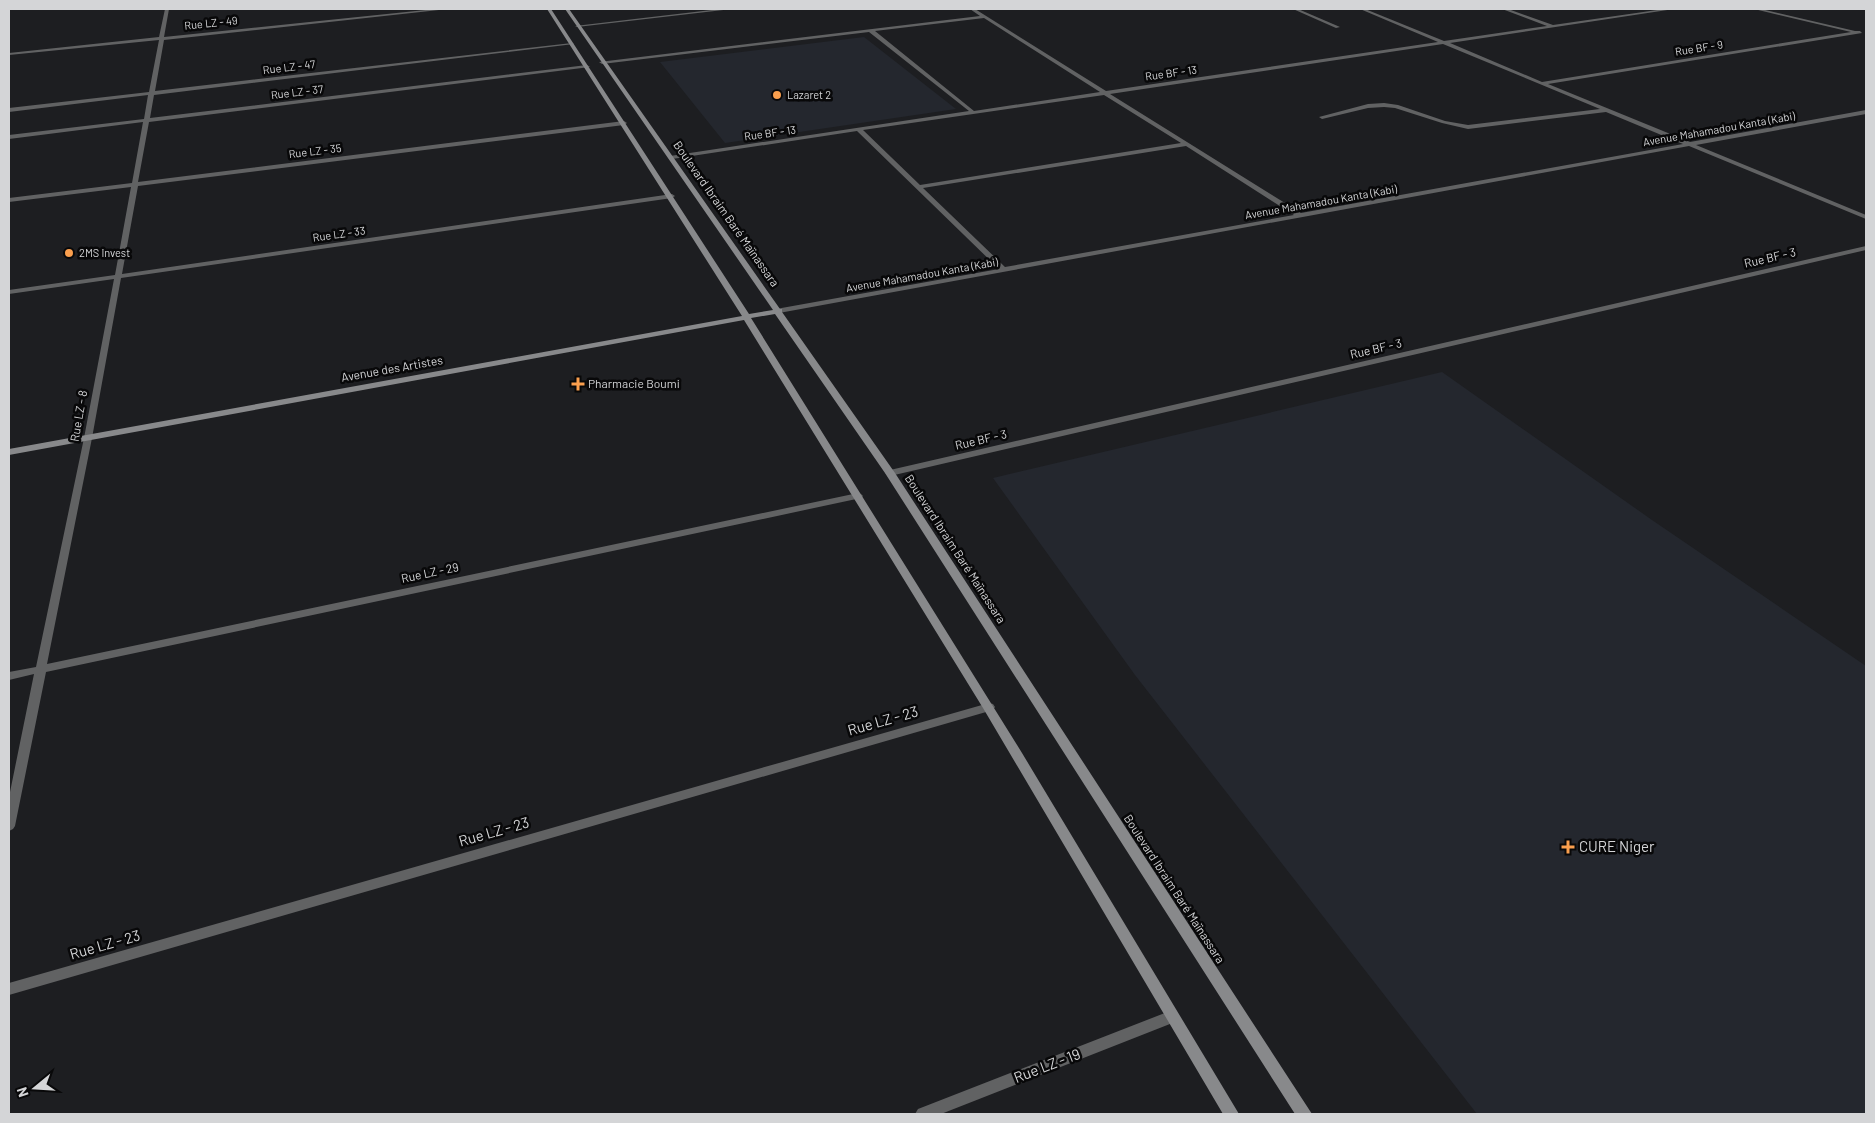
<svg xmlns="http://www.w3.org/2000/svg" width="1875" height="1123" viewBox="0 0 1875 1123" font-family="Barlow,sans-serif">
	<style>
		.built { fill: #24272e }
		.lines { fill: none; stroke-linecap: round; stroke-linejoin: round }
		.street { fill: #616263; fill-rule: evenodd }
		.secondary { fill: #88898b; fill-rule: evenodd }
		.poi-dot { fill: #fa9f4e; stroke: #080809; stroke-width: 2 }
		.labels { text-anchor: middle; stroke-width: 5; stroke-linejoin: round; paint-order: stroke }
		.far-street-label { font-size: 11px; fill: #d4d5d7; stroke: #080809 }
		.far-poi-label { font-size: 11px; fill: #d4d5d7; stroke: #080809; text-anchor: start }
		.street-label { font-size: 12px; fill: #d4d5d7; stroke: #080809 }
		.poi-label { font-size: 12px; fill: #d4d5d7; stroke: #080809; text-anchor: start }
		.near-street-label { font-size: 15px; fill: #d4d5d7; stroke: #080809 }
		.near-poi-label { font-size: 15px; fill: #d4d5d7; stroke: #080809; text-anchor: start }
	</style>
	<rect width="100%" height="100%" fill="#1d1e21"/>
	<!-- built -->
	<path class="built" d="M 864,37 L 956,109 L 725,143 L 660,62 Z
		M 1442,372 L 1652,520 L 1866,666 L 1866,1114 L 1477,1114 L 1135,675 L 993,478 Z"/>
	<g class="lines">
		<!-- street -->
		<path class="street" d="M 165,9 L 169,9 L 164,37 L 435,9 L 448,9 L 164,40 L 155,91 L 572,43 L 574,44 L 154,95 L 150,118 L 587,65 L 590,67 L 149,122 L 138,182 L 624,121 L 627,123 L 624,125 L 138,186 L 122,274 L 672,194 L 675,196 L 672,198 L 121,278 L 92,438 L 47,664 L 858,493 L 861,494 L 863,496 L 861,498 L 46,672 L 15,826 L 13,829 L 9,831 L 9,797 L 34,674 L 9,680 L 9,672 L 36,667 L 84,438 L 114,279 L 9,294 L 9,290 L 115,275 L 131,187 L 9,202 L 9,198 L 132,183 L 143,122 L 9,139 L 9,135 L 144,119 L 148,95 L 9,112 L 9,108 L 149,92 L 159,40 L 9,55 L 9,53 L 159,37 Z
			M 720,9 L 732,9 L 577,27 L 575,26 Z
			M 970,9 L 975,9 L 1106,91 L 1438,42 L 1360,9 L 1365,9 L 1444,41 L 1547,26 L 1502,9 L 1508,9 L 1553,25 L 1664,9 L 1674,9 L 1450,43 L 1542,82 L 1851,32 L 1754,9 L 1761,9 L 1855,31 L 1860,31 L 1862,33 L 1548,84 L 1690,142 L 1866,110 L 1866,114 L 1696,145 L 1866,215 L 1866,219 L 1689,146 L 779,313 L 775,311 L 776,309 L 999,269 L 857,131 L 672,159 L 669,157 L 670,156 L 969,111 L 869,32 L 602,64 L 599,62 L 980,16 ZM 984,18 L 1100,92 L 974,111 L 875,31 ZM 1443,44 L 1600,109 L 1468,125 L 1445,121 L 1398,105 L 1384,103 L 1368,104 L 1319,117 L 1322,119 L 1368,108 L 1384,107 L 1395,108 L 1442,123 L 1468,129 L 1606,112 L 1683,144 L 1301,213 L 1110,94 ZM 1104,95 L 1181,143 L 920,185 L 863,130 ZM 1186,146 L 1294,215 L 1005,267 L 923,188 Z
			M 1293,9 L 1298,9 L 1340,27 L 1336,28 Z
			M 1866,246 L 1866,250 L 890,476 L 885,473 L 890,470 Z
			M 989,703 L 993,704 L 995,707 L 993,710 L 9,995 L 9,983 Z
			M 1170,1011 L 1175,1012 L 1177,1017 L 1175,1022 L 941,1114 L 915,1114 L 918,1109 Z"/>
		<!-- secondary -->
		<path class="secondary" d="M 547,9 L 551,9 L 749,314 L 773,310 L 565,9 L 569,9 L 780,309 L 782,309 L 782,312 L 895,473 L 1312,1114 L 1295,1114 L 885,473 L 775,314 L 751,318 L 1022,753 L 1239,1114 L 1223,1114 L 983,708 L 744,320 L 9,455 L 9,449 L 742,316 Z"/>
	</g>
	<!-- markers -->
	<g class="poi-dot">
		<circle cx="777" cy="95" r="5"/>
		<circle cx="69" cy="253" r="5"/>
		<path d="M575.5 376.5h5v5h5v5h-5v5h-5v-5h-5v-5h5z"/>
		<path d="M1565.5 839.5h5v5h5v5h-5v5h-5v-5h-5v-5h5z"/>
	</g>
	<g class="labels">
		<!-- far-street labels -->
		<g class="far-street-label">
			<text transform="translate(211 23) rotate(-6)" y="4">Rue LZ - 49</text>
			<text transform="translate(1699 48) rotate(-9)" y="4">Rue BF - 9</text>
			<text transform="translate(289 67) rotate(-7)" y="4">Rue LZ - 47</text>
			<text transform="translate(1171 73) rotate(-8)" y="4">Rue BF - 13</text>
			<text transform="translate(297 92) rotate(-7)" y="4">Rue LZ - 37</text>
			<text transform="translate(1719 129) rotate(-10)" y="4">Avenue Mahamadou Kanta (Kabi)</text>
			<text transform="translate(770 133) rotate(-8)" y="4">Rue BF - 13</text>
			<text transform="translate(315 151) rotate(-7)" y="4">Rue LZ - 35</text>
			<text transform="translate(1321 202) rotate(-10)" y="4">Avenue Mahamadou Kanta (Kabi)</text>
			<text transform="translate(339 234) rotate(-8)" y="4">Rue LZ - 33</text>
			<text transform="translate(922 275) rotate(-10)" y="4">Avenue Mahamadou Kanta (Kabi)</text>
		</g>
		<!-- far-poi labels -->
		<g class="far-poi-label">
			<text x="787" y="99">Lazaret 2</text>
			<text x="79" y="257">2MS Invest</text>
		</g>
		<!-- street labels -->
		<g class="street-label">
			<text transform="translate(726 214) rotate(55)" y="4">Boulevard Ibraim Baré Maïnassara</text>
			<text transform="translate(1770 258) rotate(-13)" y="4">Rue BF - 3</text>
			<text transform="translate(1376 349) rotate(-13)" y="4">Rue BF - 3</text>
			<text transform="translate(392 369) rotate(-10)" y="4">Avenue des Artistes</text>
			<text transform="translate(79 416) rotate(-80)" y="4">Rue LZ - 8</text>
			<text transform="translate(981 440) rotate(-13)" y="4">Rue BF - 3</text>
			<text transform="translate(955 549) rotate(57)" y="4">Boulevard Ibraim Baré Maïnassara</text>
			<text transform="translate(430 573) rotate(-12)" y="4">Rue LZ - 29</text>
			<text transform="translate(1174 889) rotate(57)" y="4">Boulevard Ibraim Baré Maïnassara</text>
		</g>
		<!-- poi labels -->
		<g class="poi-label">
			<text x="588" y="388">Pharmacie Boumi</text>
		</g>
		<!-- near-street labels -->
		<g class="near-street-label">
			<text transform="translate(883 721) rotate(-16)" y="5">Rue LZ - 23</text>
			<text transform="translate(494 832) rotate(-16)" y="5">Rue LZ - 23</text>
			<text transform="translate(105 945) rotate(-16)" y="5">Rue LZ - 23</text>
			<text transform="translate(1047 1066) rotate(-21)" y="5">Rue LZ - 19</text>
		</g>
		<!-- near-poi labels -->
		<g class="near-poi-label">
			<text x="1579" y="852">CURE Niger</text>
		</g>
	</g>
	<!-- border -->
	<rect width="1875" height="1123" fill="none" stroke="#d4d5d7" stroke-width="20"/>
	<!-- north arrow -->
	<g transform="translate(35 1088) rotate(252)" stroke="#080809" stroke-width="4" paint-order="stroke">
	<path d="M0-4L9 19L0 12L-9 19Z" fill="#d4d5d7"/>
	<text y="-8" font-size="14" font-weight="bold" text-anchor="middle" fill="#d4d5d7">N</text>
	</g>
</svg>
